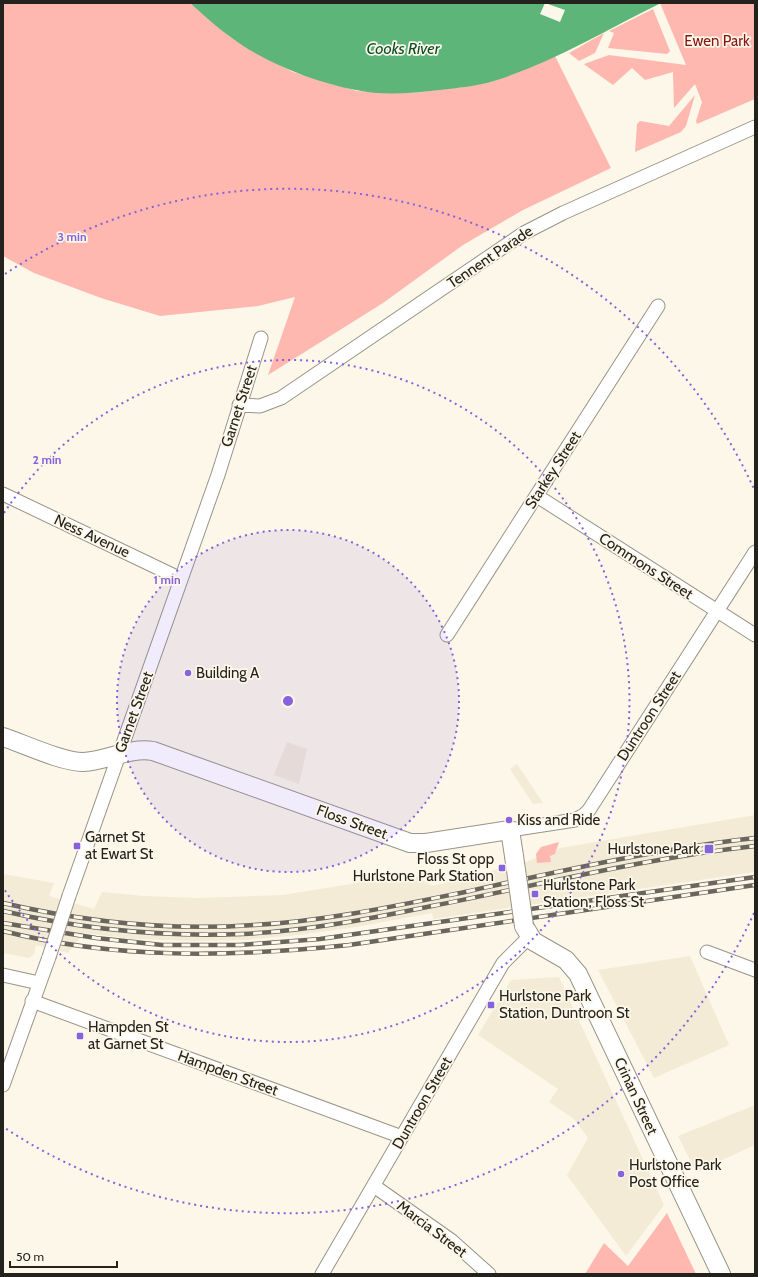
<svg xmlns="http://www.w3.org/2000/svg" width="758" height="1277" viewBox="0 0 758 1277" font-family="Cabin,sans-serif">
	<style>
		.built { fill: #f3ebd6 }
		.green { fill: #feb8af }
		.water { fill: #5eb57a }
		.pier { fill: #fcf7e8 }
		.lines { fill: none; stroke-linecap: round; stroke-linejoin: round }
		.street-casing { stroke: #999487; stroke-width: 15 }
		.secondary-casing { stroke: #999487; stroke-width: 20 }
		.street { stroke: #fff; stroke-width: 13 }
		.secondary { stroke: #fff; stroke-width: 18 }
		.rail-casing { stroke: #69665e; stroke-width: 4.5 }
		.rail { stroke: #fcf7e8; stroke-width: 3; stroke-dasharray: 9; stroke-linecap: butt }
		.street-bridge-casing { stroke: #999487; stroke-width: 15; stroke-linecap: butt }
		.secondary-bridge-casing { stroke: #999487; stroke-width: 20; stroke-linecap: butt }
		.street-bridge { stroke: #fff; stroke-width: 13 }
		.secondary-bridge { stroke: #fff; stroke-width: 18 }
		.ring { fill: none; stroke: #8662dd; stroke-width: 2; stroke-dasharray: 2 4 }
		.poi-dot { fill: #8662dd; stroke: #fcf7e8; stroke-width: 1.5 }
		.labels { text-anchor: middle; stroke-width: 3.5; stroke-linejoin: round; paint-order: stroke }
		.park-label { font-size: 15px; fill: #871312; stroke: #fcf7e8 }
		.street-label { font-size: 15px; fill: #24221d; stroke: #fcf7e8 }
		.poi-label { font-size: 15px; fill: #24221d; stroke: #fcf7e8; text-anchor: start }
		.water-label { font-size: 16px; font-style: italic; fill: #0a4e28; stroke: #fcf7e8 }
		.centre { fill: #8662dd; stroke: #fcf7e8; stroke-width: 2 }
		.ring-label { font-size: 12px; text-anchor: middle; font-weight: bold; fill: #8662dd; stroke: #fcf7e8; stroke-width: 3.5; stroke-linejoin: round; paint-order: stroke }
	</style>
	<rect width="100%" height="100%" fill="#fcf7e8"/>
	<!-- built -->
	<path class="built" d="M 287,742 L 307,749 L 299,784 L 274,775 Z
		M 517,764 L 543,803 L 533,804 L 510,769 Z
		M 755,815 L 755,872 L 433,919 L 432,913 L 350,928 L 299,935 L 242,940 L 196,941 L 133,939 L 84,933 L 68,953 L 36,945 L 34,954 L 29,958 L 3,953 L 3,874 L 54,883 L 49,896 L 94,909 L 102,892 L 144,896 L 198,898 L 283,895 L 412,874 L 433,886 L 526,862 L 560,848 Z
		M 690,956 L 729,1045 L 654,1078 L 598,970 Z
		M 559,977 L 664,1205 L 626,1256 L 567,1175 L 588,1138 L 574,1119 L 549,1102 L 558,1089 L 478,1035 L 511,980 Z
		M 755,1105 L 755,1145 L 696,1172 L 678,1136 Z"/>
	<!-- green -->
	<path class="green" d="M 3,3 L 190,3 L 230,37 L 264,57 L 293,72 L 357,91 L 413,93 L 464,87 L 494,81 L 555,56 L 611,168 L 523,210 L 463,245 L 383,303 L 268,375 L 295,297 L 258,306 L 160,316 L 101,298 L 34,273 L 3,256 Z
		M 660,3 L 755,3 L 755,99 L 697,124 L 696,121 L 702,102 L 695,84 L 674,108 L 673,72 L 645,80 L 632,68 L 613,85 L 585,65 L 584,64 L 609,55 L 686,65 Z
		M 653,9 L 670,51 L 667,54 L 608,48 L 614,33 L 609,31 Z
		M 604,33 L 595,53 L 579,61 L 569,53 Z
		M 695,95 L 686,126 L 681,132 L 635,152 L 637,124 L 640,121 L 669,126 Z
		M 559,842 L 555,854 L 550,856 L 551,862 L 537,863 L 536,854 L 541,847 Z
		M 667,1213 L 696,1274 L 585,1274 L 604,1243 L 628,1266 Z"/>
	<!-- water -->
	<path class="water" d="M 190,3 L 661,3 C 606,30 552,63 494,81 C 477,86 458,88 440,90 C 413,93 383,96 356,90 C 314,82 263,62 229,36 C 215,26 203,14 190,3 Z"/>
	<!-- pier -->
	<path class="pier" d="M 545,3 L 565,10 L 560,22 L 540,14 Z"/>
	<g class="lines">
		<!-- street casing -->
		<g class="street-casing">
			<path id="street" d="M 239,405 L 260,406 L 281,398 L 524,233 L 563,213 L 755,127
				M 3,494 L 181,579
				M 537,496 L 755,635
				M 447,635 L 658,306
				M 510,830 L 575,820 L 584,815 L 589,810 L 755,552
				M 69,896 L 218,475 L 261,338
				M 707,952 L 755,970
				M 3,975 L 39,983
				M 32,1001 L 402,1137
				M 3,1085 L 49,957
				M 374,1186 L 452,1241 L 489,1274
				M 322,1274 L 503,963 L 529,937"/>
		</g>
		<!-- secondary casing -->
		<g class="secondary-casing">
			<path id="secondary" d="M 3,737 C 24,744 62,762 83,762 C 107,761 129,747 153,751 L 410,843 L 426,843 L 510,830 L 514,856
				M 524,926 L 533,941 L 566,960 L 578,974 L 721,1274"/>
		</g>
		<!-- street -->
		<use href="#street" class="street"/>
		<!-- secondary -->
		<use href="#secondary" class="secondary"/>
		<!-- rail casing -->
		<g class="rail-casing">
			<path id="rail" d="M 3,903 C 85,922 170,931 254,925 C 325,921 396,906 465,892 C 561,871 657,849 755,838
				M 3,911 C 81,929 162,937 242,934 C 306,931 369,919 432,906 C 539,885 646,858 755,846
				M 3,923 L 96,938 L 162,945 L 240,945 L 320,939 L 755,877
				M 3,931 C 117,960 234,957 349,945 L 755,885"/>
		</g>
		<!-- rail -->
		<use href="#rail" class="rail"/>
		<!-- street-bridge casing -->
		<g class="street-bridge-casing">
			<path id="street-bridge" d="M 49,957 L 69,896"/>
		</g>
		<!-- secondary-bridge casing -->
		<g class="secondary-bridge-casing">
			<path id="secondary-bridge" d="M 514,856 L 524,926"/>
		</g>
		<!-- street-bridge -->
		<use href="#street-bridge" class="street-bridge"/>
		<!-- secondary-bridge -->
		<use href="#secondary-bridge" class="secondary-bridge"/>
	</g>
	<!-- distance rings -->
	<circle cx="288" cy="701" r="171" fill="#8662dd" fill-opacity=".12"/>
	<g class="ring">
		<circle cx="288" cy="701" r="171"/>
		<path d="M4 513A341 341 0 1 1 4 889"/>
		<path d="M754 913A512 512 0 0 1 5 1128M5 274A512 512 0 0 1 754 489"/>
	</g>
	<!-- markers -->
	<g class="poi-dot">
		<circle cx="188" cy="673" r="4"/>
		<circle cx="509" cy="820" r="4"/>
		<rect x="73" y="842" width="8" height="8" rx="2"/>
		<rect x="704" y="844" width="10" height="10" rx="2"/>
		<rect x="498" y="864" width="8" height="8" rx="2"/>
		<rect x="531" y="890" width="8" height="8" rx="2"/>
		<rect x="487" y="1001" width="8" height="8" rx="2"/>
		<rect x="76" y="1032" width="8" height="8" rx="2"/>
		<circle cx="621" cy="1174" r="4"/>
	</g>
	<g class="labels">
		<!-- park labels -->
		<g class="park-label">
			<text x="717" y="46">Ewen Park</text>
		</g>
		<!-- street labels -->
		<g class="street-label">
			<text transform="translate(490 257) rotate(-34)" y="5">Tennent Parade</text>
			<text transform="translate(239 406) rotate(-72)" y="5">Garnet Street</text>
			<text transform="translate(553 470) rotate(-57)" y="5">Starkey Street</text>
			<text transform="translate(92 536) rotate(25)" y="5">Ness Avenue</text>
			<text transform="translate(646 566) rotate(33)" y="5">Commons Street</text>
			<text transform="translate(134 712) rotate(-70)" y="5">Garnet Street</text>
			<text transform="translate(649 716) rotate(-57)" y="5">Duntroon Street</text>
			<text transform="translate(352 822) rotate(20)" y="5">Floss Street</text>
			<text transform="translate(228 1073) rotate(20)" y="5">Hampden Street</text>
			<text transform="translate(636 1096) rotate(65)" y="5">Crinan Street</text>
			<text transform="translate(422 1103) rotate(-60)" y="5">Duntroon Street</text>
			<text transform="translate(432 1229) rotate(37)" y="5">Marcia Street</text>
		</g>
		<!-- poi labels -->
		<g class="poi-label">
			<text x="196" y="678">Building A</text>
			<text x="517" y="825">Kiss and Ride</text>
			<text x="85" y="842">Garnet St<tspan x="85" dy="17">at Ewart St</tspan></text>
			<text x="700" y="854" text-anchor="end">Hurlstone Park</text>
			<text x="494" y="864" text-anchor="end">Floss St opp<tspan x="494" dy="17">Hurlstone Park Station</tspan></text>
			<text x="543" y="890">Hurlstone Park<tspan x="543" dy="17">Station, Floss St</tspan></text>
			<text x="499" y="1001">Hurlstone Park<tspan x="499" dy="17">Station, Duntroon St</tspan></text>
			<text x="88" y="1032">Hampden St<tspan x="88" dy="17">at Garnet St</tspan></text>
			<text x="629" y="1170">Hurlstone Park<tspan x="629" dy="17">Post Office</tspan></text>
		</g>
		<!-- water labels -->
		<g class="water-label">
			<text x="403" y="54">Cooks River</text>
		</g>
	</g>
	<circle cx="288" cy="701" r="6" class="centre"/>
	<g class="ring-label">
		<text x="72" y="241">3 min</text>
		<text x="47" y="464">2 min</text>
		<text x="167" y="584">1 min</text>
	</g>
	<!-- border -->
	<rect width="758" height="1277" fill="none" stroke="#24221d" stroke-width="8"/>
	<!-- scale -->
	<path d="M10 1261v6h107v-6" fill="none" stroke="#24221d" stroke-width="2"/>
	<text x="16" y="1261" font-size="12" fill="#24221d" stroke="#fcf7e8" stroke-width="3" paint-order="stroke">50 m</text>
</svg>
